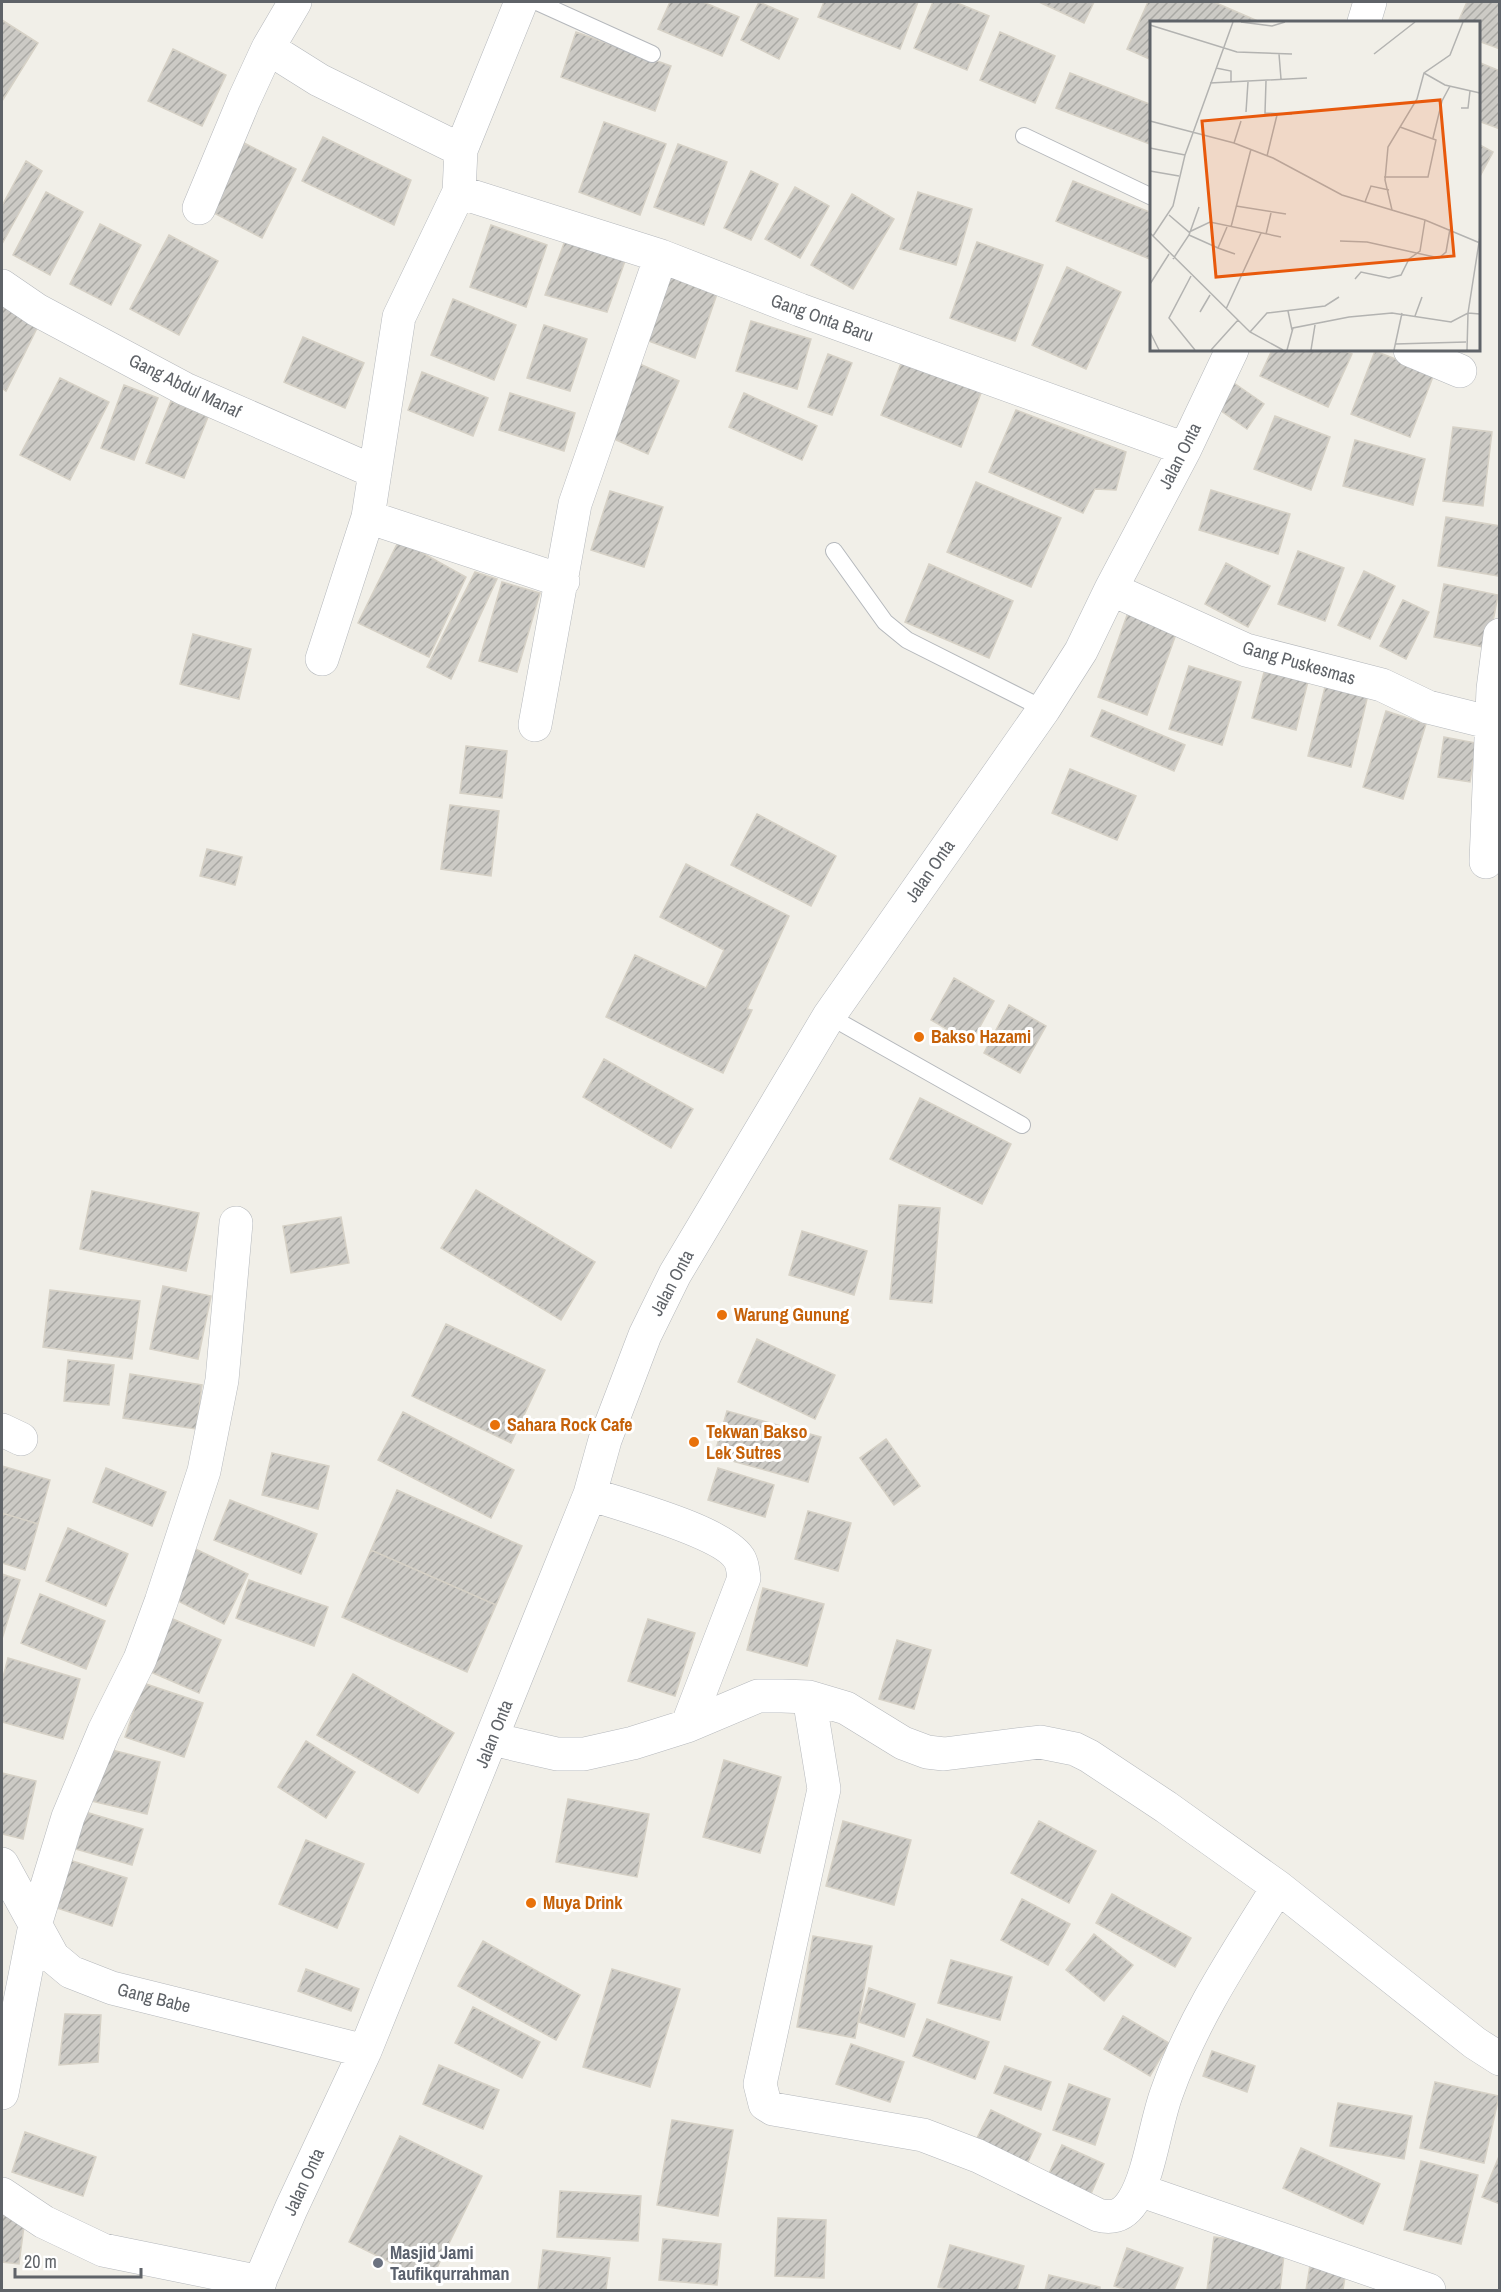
<svg xmlns="http://www.w3.org/2000/svg" width="1501" height="2292" viewBox="0 0 1501 2292" font-family="'Archivo Narrow',sans-serif">
	<style>
		.building { fill: url(#building-hatch); stroke: #d6d1c6; stroke-width: 1.5 }
		.lines { fill: none; stroke-linecap: round; stroke-linejoin: round }
		.service-casing { stroke: #b5b8bc; stroke-width: 18 }
		.minor-casing { stroke: #b5b8bc; stroke-width: 34 }
		.service { stroke: #fff; stroke-width: 16 }
		.minor { stroke: #fff; stroke-width: 33 }
		.food-dot { fill: #e8710a; stroke: #fff; stroke-width: 2 }
		.worship-dot { fill: #6b7280; stroke: #fff; stroke-width: 2 }
		.labels { text-anchor: middle; stroke-width: 6; stroke-linejoin: round; paint-order: stroke }
		.street-label { font-size: 18px; fill: #5f6368; stroke: #fff }
		.food-label { font-size: 18px; font-weight: bold; fill: #c56008; stroke: #fff; text-anchor: start }
		.worship-label { font-size: 18px; font-weight: bold; fill: #5b616d; stroke: #fff; text-anchor: start }
		.inset-road { fill: none; stroke: #b3b3b1; stroke-width: 1.5 }
		.view { fill: #e8590c; fill-opacity: 0.15; stroke: #e8590c; stroke-width: 3 }
		.inset-edge { fill: none; stroke: #5f6368; stroke-width: 3 }
	</style>
	<defs>
		<pattern id="building-hatch" width="6" height="6" patternUnits="userSpaceOnUse" patternTransform="scale(1.5)"><rect width="6" height="6" fill="#cccac5"/><path d="M-1 1l2-2M0 6l6-6M5 7l2-2" fill="none" stroke="#a9a8a4"/></pattern>
	</defs>
	<rect width="100%" height="100%" fill="#f1efe8"/>
	<!-- building -->
	<path class="building" d="M 670,2 L 703,2 L 739,17 L 722,56 L 658,29 Z
		M 759,2 L 798,19 L 779,59 L 741,40 Z
		M 824,2 L 918,2 L 900,49 L 818,17 Z
		M 933,2 L 955,2 L 989,16 L 967,70 L 914,48 Z
		M 1039,2 L 1094,2 L 1084,23 Z
		M 1148,2 L 1214,2 L 1260,22 L 1152,22 L 1152,60 L 1127,49 Z
		M 1467,2 L 1500,2 L 1500,49 L 1478,41 L 1478,22 L 1458,22 Z
		M 2,20 L 38,43 L 2,101 Z
		M 576,32 L 671,66 L 655,111 L 561,77 Z
		M 1000,32 L 1055,56 L 1035,103 L 980,80 Z
		M 173,49 L 226,75 L 202,126 L 148,101 Z
		M 1478,62 L 1500,71 L 1500,129 L 1478,121 Z
		M 1070,73 L 1152,105 L 1152,145 L 1056,108 Z
		M 604,122 L 666,144 L 640,215 L 579,192 Z
		M 323,137 L 411,180 L 394,225 L 302,181 Z
		M 244,143 L 296,169 L 262,238 L 210,211 Z
		M 678,144 L 727,162 L 704,225 L 654,207 Z
		M 1478,144 L 1493,152 L 1478,180 Z
		M 26,161 L 42,171 L 2,244 L 2,206 Z
		M 751,171 L 778,184 L 751,240 L 724,228 Z
		M 1073,181 L 1152,213 L 1152,260 L 1056,221 Z
		M 795,187 L 829,206 L 800,258 L 765,239 Z
		M 46,192 L 83,212 L 50,275 L 13,255 Z
		M 918,192 L 972,209 L 956,265 L 900,249 Z
		M 852,194 L 894,219 L 853,289 L 811,265 Z
		M 100,224 L 141,245 L 111,305 L 70,284 Z
		M 491,225 L 547,245 L 526,307 L 470,287 Z
		M 169,235 L 218,261 L 179,335 L 130,309 Z
		M 566,238 L 625,261 L 607,312 L 545,295 Z
		M 977,242 L 1043,265 L 1015,341 L 950,318 Z
		M 1067,267 L 1121,292 L 1086,369 L 1032,345 Z
		M 668,273 L 718,291 L 695,358 L 646,340 Z
		M 453,299 L 516,325 L 494,380 L 431,355 Z
		M 2,305 L 39,324 L 6,391 L 2,388 Z
		M 751,321 L 811,339 L 797,389 L 736,371 Z
		M 544,325 L 587,339 L 570,391 L 527,378 Z
		M 303,337 L 364,363 L 345,408 L 284,382 Z
		M 1272,350 L 1343,350 L 1352,354 L 1328,407 L 1260,376 Z
		M 1375,351 L 1434,374 L 1410,437 L 1351,414 Z
		M 905,353 L 984,385 L 961,447 L 881,415 Z
		M 828,354 L 852,363 L 832,415 L 808,407 Z
		M 635,362 L 679,381 L 648,454 L 605,435 Z
		M 422,372 L 488,398 L 473,436 L 408,410 Z
		M 60,378 L 109,402 L 70,480 L 20,455 Z
		M 1234,383 L 1264,404 L 1247,429 L 1217,408 Z
		M 124,385 L 158,398 L 134,460 L 101,448 Z
		M 510,393 L 575,413 L 564,451 L 499,430 Z
		M 744,393 L 817,426 L 802,460 L 729,427 Z
		M 171,401 L 208,417 L 184,478 L 146,463 Z
		M 1016,410 L 1126,452 L 1116,490 L 1095,489 L 1083,513 L 989,472 Z
		M 1275,416 L 1330,437 L 1311,490 L 1254,469 Z
		M 1453,427 L 1492,432 L 1483,506 L 1443,501 Z
		M 1355,440 L 1425,459 L 1413,505 L 1343,486 Z
		M 976,482 L 1061,518 L 1031,587 L 947,552 Z
		M 1211,490 L 1290,514 L 1278,554 L 1199,530 Z
		M 610,491 L 663,507 L 644,567 L 591,550 Z
		M 1446,517 L 1500,526 L 1499,576 L 1438,566 Z
		M 399,540 L 466,577 L 429,657 L 358,623 Z
		M 1298,551 L 1344,568 L 1325,621 L 1278,604 Z
		M 1226,563 L 1270,586 L 1248,627 L 1205,604 Z
		M 929,564 L 1013,601 L 989,658 L 905,622 Z
		M 1364,571 L 1395,586 L 1370,639 L 1338,625 Z
		M 475,572 L 497,579 L 451,679 L 427,667 Z
		M 502,582 L 540,593 L 517,672 L 479,661 Z
		M 1444,584 L 1498,595 L 1488,648 L 1434,637 Z
		M 1403,600 L 1429,612 L 1406,659 L 1380,646 Z
		M 1131,604 L 1180,623 L 1147,715 L 1098,697 Z
		M 193,634 L 251,649 L 239,699 L 180,684 Z
		M 1267,661 L 1310,673 L 1296,730 L 1252,718 Z
		M 1189,666 L 1241,682 L 1222,745 L 1169,729 Z
		M 1328,675 L 1370,686 L 1351,767 L 1308,756 Z
		M 1102,710 L 1185,745 L 1174,771 L 1091,736 Z
		M 1386,711 L 1426,724 L 1403,799 L 1363,787 Z
		M 1444,737 L 1476,743 L 1470,782 L 1438,777 Z
		M 466,746 L 507,751 L 502,798 L 460,793 Z
		M 1070,769 L 1136,796 L 1117,840 L 1052,813 Z
		M 450,805 L 499,811 L 491,876 L 441,869 Z
		M 757,814 L 836,856 L 811,906 L 731,865 Z
		M 207,849 L 242,857 L 235,885 L 200,876 Z
		M 686,864 L 789,916 L 747,1009 L 752,1010 L 723,1073 L 606,1017 L 635,955 L 706,988 L 724,950 L 660,917 Z
		M 954,978 L 994,1001 L 971,1043 L 931,1020 Z
		M 1009,1005 L 1046,1026 L 1020,1073 L 984,1053 Z
		M 604,1059 L 693,1109 L 671,1148 L 583,1097 Z
		M 920,1098 L 1011,1144 L 982,1204 L 890,1159 Z
		M 476,1190 L 595,1262 L 561,1320 L 441,1248 Z
		M 92,1191 L 199,1213 L 186,1271 L 80,1249 Z
		M 899,1205 L 940,1208 L 932,1303 L 890,1299 Z
		M 341,1217 L 349,1263 L 291,1273 L 283,1226 Z
		M 802,1231 L 867,1251 L 854,1295 L 789,1275 Z
		M 163,1286 L 211,1296 L 198,1359 L 150,1349 Z
		M 50,1290 L 140,1301 L 132,1359 L 43,1347 Z
		M 446,1324 L 545,1370 L 511,1443 L 412,1396 Z
		M 757,1339 L 835,1375 L 815,1419 L 738,1382 Z
		M 68,1360 L 114,1365 L 109,1405 L 64,1401 Z
		M 130,1374 L 202,1385 L 196,1429 L 123,1418 Z
		M 727,1411 L 821,1437 L 808,1482 L 714,1456 Z
		M 403,1412 L 514,1470 L 491,1518 L 378,1460 Z
		M 886,1439 L 920,1486 L 894,1505 L 860,1458 Z
		M 272,1453 L 329,1466 L 318,1509 L 262,1495 Z
		M 2,1466 L 50,1480 L 38,1524 L 2,1513 Z
		M 106,1468 L 166,1492 L 152,1526 L 93,1502 Z
		M 718,1468 L 774,1485 L 765,1517 L 708,1500 Z
		M 397,1490 L 522,1546 L 496,1605 L 371,1550 Z
		M 230,1500 L 317,1534 L 301,1574 L 214,1540 Z
		M 808,1511 L 851,1523 L 838,1571 L 795,1559 Z
		M 2,1513 L 38,1524 L 25,1570 L 2,1563 Z
		M 68,1528 L 128,1554 L 106,1606 L 46,1581 Z
		M 187,1545 L 248,1574 L 224,1624 L 164,1594 Z
		M 371,1550 L 496,1605 L 467,1672 L 342,1617 Z
		M 2,1574 L 20,1580 L 2,1639 Z
		M 249,1580 L 328,1607 L 314,1646 L 236,1618 Z
		M 763,1588 L 824,1604 L 807,1666 L 747,1650 Z
		M 40,1594 L 105,1621 L 86,1669 L 21,1643 Z
		M 166,1616 L 221,1640 L 199,1693 L 144,1669 Z
		M 648,1619 L 695,1633 L 675,1696 L 628,1681 Z
		M 897,1640 L 931,1650 L 914,1709 L 879,1699 Z
		M 8,1658 L 80,1679 L 63,1739 L 2,1722 L 2,1681 Z
		M 353,1674 L 454,1733 L 418,1793 L 317,1735 Z
		M 143,1683 L 203,1703 L 184,1757 L 125,1737 Z
		M 306,1741 L 355,1772 L 326,1818 L 278,1787 Z
		M 100,1747 L 160,1762 L 147,1814 L 87,1800 Z
		M 724,1760 L 781,1777 L 760,1853 L 703,1837 Z
		M 2,1773 L 36,1781 L 23,1839 L 2,1834 Z
		M 568,1799 L 649,1814 L 637,1877 L 556,1862 Z
		M 82,1811 L 143,1829 L 132,1865 L 72,1848 Z
		M 843,1821 L 911,1840 L 894,1905 L 826,1886 Z
		M 1039,1821 L 1096,1851 L 1069,1903 L 1011,1873 Z
		M 306,1840 L 364,1864 L 337,1928 L 279,1904 Z
		M 66,1859 L 127,1878 L 112,1926 L 51,1906 Z
		M 1112,1894 L 1191,1938 L 1175,1967 L 1096,1923 Z
		M 1022,1899 L 1070,1924 L 1048,1965 L 1001,1940 Z
		M 1094,1934 L 1133,1965 L 1104,2001 L 1066,1970 Z
		M 813,1936 L 872,1946 L 855,2038 L 797,2027 Z
		M 483,1941 L 580,1995 L 556,2040 L 458,1986 Z
		M 951,1960 L 1012,1977 L 1000,2020 L 938,2003 Z
		M 306,1969 L 359,1989 L 351,2011 L 298,1991 Z
		M 612,1969 L 680,1989 L 650,2087 L 583,2067 Z
		M 869,1988 L 915,2004 L 904,2037 L 859,2022 Z
		M 473,2007 L 540,2042 L 522,2078 L 455,2043 Z
		M 65,2014 L 101,2015 L 98,2062 L 59,2065 Z
		M 1123,2016 L 1169,2043 L 1150,2076 L 1104,2049 Z
		M 927,2019 L 989,2042 L 975,2079 L 913,2056 Z
		M 851,2044 L 904,2062 L 890,2102 L 836,2084 Z
		M 1212,2051 L 1255,2066 L 1247,2092 L 1203,2076 Z
		M 439,2065 L 499,2090 L 483,2129 L 423,2104 Z
		M 1005,2066 L 1051,2082 L 1041,2110 L 994,2093 Z
		M 1435,2082 L 1499,2096 L 1484,2163 L 1420,2148 Z
		M 1069,2084 L 1110,2099 L 1095,2145 L 1053,2130 Z
		M 1338,2103 L 1412,2116 L 1404,2159 L 1330,2146 Z
		M 991,2110 L 1041,2134 L 1025,2168 L 974,2144 Z
		M 672,2120 L 733,2130 L 718,2216 L 657,2205 Z
		M 25,2132 L 96,2157 L 83,2196 L 12,2172 Z
		M 400,2136 L 482,2176 L 430,2282 L 349,2242 Z
		M 1062,2145 L 1104,2164 L 1090,2196 L 1048,2176 Z
		M 1301,2148 L 1380,2184 L 1363,2224 L 1283,2188 Z
		M 1500,2154 L 1500,2204 L 1482,2197 Z
		M 1421,2161 L 1478,2175 L 1461,2244 L 1404,2230 Z
		M 560,2191 L 641,2196 L 638,2241 L 557,2237 Z
		M 2,2208 L 26,2211 L 19,2264 L 2,2262 Z
		M 778,2218 L 826,2220 L 824,2278 L 775,2276 Z
		M 1214,2237 L 1285,2246 L 1280,2290 L 1207,2290 Z
		M 663,2239 L 721,2244 L 717,2285 L 659,2280 Z
		M 950,2245 L 1024,2266 L 1017,2290 L 950,2290 L 938,2287 Z
		M 1127,2248 L 1183,2268 L 1174,2290 L 1127,2290 L 1114,2286 Z
		M 543,2250 L 610,2258 L 606,2290 L 538,2290 Z
		M 1311,2259 L 1347,2264 L 1343,2290 L 1306,2290 Z
		M 1049,2275 L 1100,2287 L 1100,2290 L 1045,2290 Z"/>
	<g class="lines">
		<!-- service casing -->
		<g class="service-casing">
			<path id="service" d="M 537,2 L 652,54
				M 1024,136 L 1152,197
				M 834,551 L 885,622 L 907,640 L 1044,709
				M 829,1016 L 1022,1125"/>
		</g>
		<!-- minor casing -->
		<g class="minor-casing">
			<path id="minor" d="M 1364,22 L 1370,2
				M 268,48 L 295,2
				M 459,192 L 661,256 L 800,310 L 1185,449
				M 199,208 L 244,100 L 268,48 L 319,80 L 461,150
				M 2,286 L 37,310 L 185,389 L 375,472
				M 1410,350 L 1460,371
				M 368,517 L 563,581
				M 1111,589 L 1246,650 L 1382,685 L 1428,707 L 1492,723
				M 322,659 L 368,517 L 399,317 L 459,192 L 461,150 L 521,2
				M 535,725 L 575,504 L 661,256
				M 1486,862 L 1493,689 L 1500,635
				M 2,1430 L 21,1439
				M 590,1494 C 621,1505 726,1532 740,1560 C 743,1566 743,1573 744,1578 L 687,1726
				M 809,1697 L 824,1789 L 760,2084 L 765,2104 L 773,2109 L 923,2135 L 978,2156 L 1098,2215 C 1114,2219 1124,2215 1133,2201 C 1150,2174 1155,2124 1167,2092 C 1193,2018 1237,1953 1278,1887
				M 492,1739 L 557,1754 L 584,1754 L 633,1743 L 687,1726 L 758,1696 L 782,1696 L 809,1697 L 846,1708 L 903,1743 L 927,1752 L 944,1754 L 1040,1742 L 1075,1749 L 1089,1756 L 1166,1807 L 1278,1887 L 1475,2043 L 1500,2059
				M 2,1864 L 53,1957 L 71,1972 L 112,1988 L 365,2051
				M 2,2093 L 35,1925 L 68,1817 L 104,1731 L 140,1659 L 161,1602 L 204,1471 L 222,1380 L 236,1223
				M 1139,2190 L 1429,2290
				M 2,2194 L 44,2222 L 103,2250 L 260,2282
				M 256,2290 L 291,2209 L 365,2051 L 590,1494 L 605,1440 L 645,1335 L 675,1274 L 829,1016 L 1044,709 L 1081,651 L 1111,589 L 1185,449 L 1232,350"/>
		</g>
		<!-- service -->
		<use href="#service" class="service"/>
		<!-- minor -->
		<use href="#minor" class="minor"/>
	</g>
	<!-- markers -->
	<g class="food-dot">
		<circle cx="919" cy="1037" r="6"/>
		<circle cx="722" cy="1315" r="6"/>
		<circle cx="495" cy="1425" r="6"/>
		<circle cx="694" cy="1442" r="6"/>
		<circle cx="531" cy="1903" r="6"/>
	</g>
	<circle class="worship-dot" cx="378" cy="2263" r="6"/>
	<g class="labels">
		<!-- street labels -->
		<g class="street-label">
			<text transform="translate(822 318) rotate(20)" y="6">Gang Onta Baru</text>
			<text transform="translate(185 386) rotate(26)" y="6">Gang Abdul Manaf</text>
			<text transform="translate(1180 456) rotate(-63)" y="6">Jalan Onta</text>
			<text transform="translate(1299 663) rotate(16)" y="6">Gang Puskesmas</text>
			<text transform="translate(930 871) rotate(-55)" y="6">Jalan Onta</text>
			<text transform="translate(672 1283) rotate(-62)" y="6">Jalan Onta</text>
			<text transform="translate(494 1734) rotate(-68)" y="6">Jalan Onta</text>
			<text transform="translate(154 1998) rotate(14)" y="6">Gang Babe</text>
			<text transform="translate(304 2182) rotate(-65)" y="6">Jalan Onta</text>
		</g>
		<!-- food labels -->
		<g class="food-label">
			<text x="931" y="1043">Bakso Hazami</text>
			<text x="734" y="1321">Warung Gunung</text>
			<text x="507" y="1431">Sahara Rock Cafe</text>
			<text x="706" y="1438">Tekwan Bakso<tspan x="706" dy="21">Lek Sutres</tspan></text>
			<text x="543" y="1909">Muya Drink</text>
		</g>
		<!-- worship labels -->
		<g class="worship-label">
			<text x="390" y="2259">Masjid Jami<tspan x="390" dy="21">Taufikqurrahman</tspan></text>
		</g>
	</g>
	<!-- overview -->
	<g transform="translate(1150 21)">
		<rect width="330" height="330" fill="#f1efe8"/>
		<path class="inset-road" d="M 91,1 L 122,5 L 135,1M 0,4 L 87,31 L 142,33M 129,33 L 131,58M 224,33 L 265,1M 66,47 L 81,50 L 81,61M 274,52 L 295,64 L 330,72M 116,60 L 115,92 L 142,93M 60,62 L 157,57M 311,87 L 318,87 L 320,70M 96,91 L 98,61M 0,100 L 84,122 L 123,137 L 192,174 L 275,199 L 330,222M 283,117 L 292,80 L 300,65M 84,122 L 91,100M 0,127 L 35,134M 117,135 L 127,94M 0,150 L 29,155M 234,156 L 278,156 L 286,119 L 250,106M 215,181 L 221,165 L 239,169M 86,185 L 136,193M 242,189 L 235,159 L 238,126 L 267,78 L 274,52 L 300,34 L 313,1M 19,194 L 39,211 L 60,201 L 131,216M 77,206 L 68,227 L 85,233M 81,206 L 101,128M 0,212 L 100,311 L 133,329M 116,213 L 121,192M 39,214 L 68,227M 3,215 L 23,185 L 35,134 L 83,1M 190,220 L 217,221 L 289,237 L 296,231 L 300,208M 23,238 L 39,214 L 49,186M 41,255 L 19,297 L 45,329M 205,258 L 211,251 L 239,257 L 251,254 L 259,238 L 270,230 L 275,199M 0,263 L 19,233M 76,288 L 111,212M 138,290 L 142,309M 50,291 L 60,274M 265,295 L 272,276M 0,311 L 9,329M 100,311 L 117,292 L 175,285 L 189,276M 245,323 L 316,321M 61,329 L 88,299M 137,329 L 143,307 L 199,296 L 242,292 L 301,301 L 318,292 L 330,293M 161,329 L 165,304M 244,329 L 252,292M 317,329 L 318,292 L 330,215"/>
		<path class="view" d="M 290,79 L 304,235 L 66,256 L 52,100 Z"/>
		<rect width="330" height="330" class="inset-edge"/>
	</g>
	<!-- border -->
	<rect width="1501" height="2292" fill="none" stroke="#5f6368" stroke-width="6"/>
	<!-- scale -->
	<path d="M15 2268v9h126v-9" fill="none" stroke="#5f6368" stroke-width="3"/>
	<text x="24" y="2268" font-size="18" fill="#5f6368" stroke="#ffffff" stroke-width="4.5" paint-order="stroke">20 m</text>
</svg>
